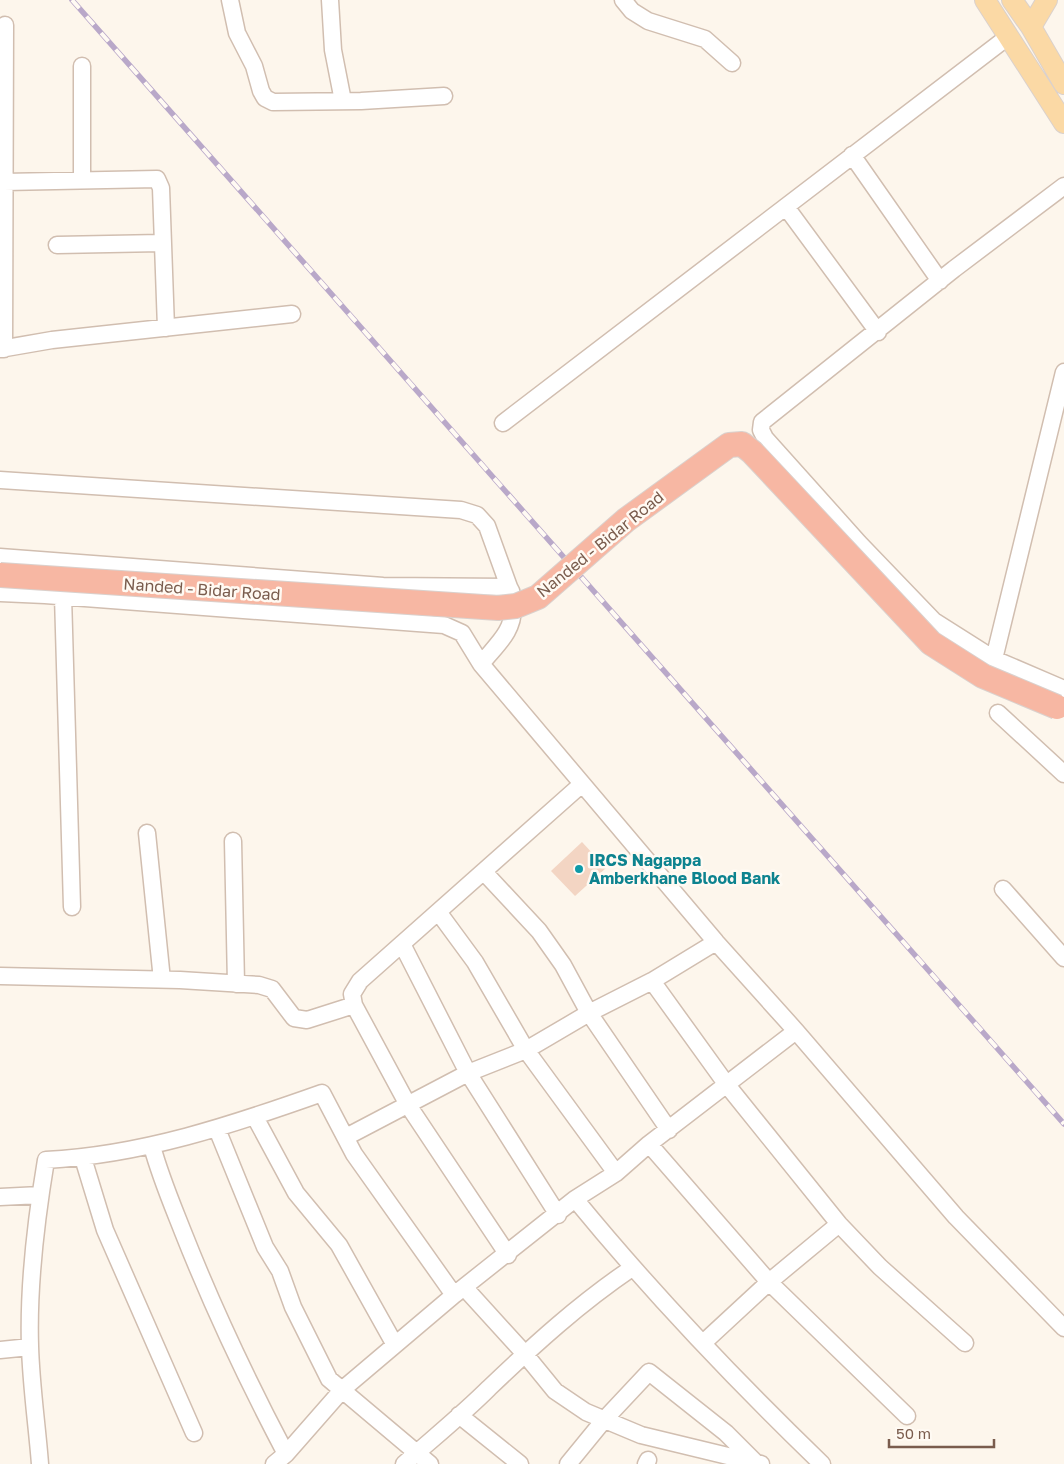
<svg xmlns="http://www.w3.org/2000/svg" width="1064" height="1464" viewBox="0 0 1064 1464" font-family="'Golos Text',sans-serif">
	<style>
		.building { fill: #f3d5c3 }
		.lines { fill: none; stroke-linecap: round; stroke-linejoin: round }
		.minor-casing { stroke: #d1beb0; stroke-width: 19 }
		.major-casing { stroke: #dad1cd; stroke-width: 22 }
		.minor { stroke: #fff; stroke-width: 16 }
		.major { stroke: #fbd9a5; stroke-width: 20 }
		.rail-casing { stroke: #b9a8c9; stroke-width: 5.5 }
		.rail { stroke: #fffaf3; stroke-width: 4; stroke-dasharray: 11; stroke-linecap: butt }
		.highway-bridge-casing { stroke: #dad1cd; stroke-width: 26; stroke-linecap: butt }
		.highway-bridge { stroke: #f7b7a3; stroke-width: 24 }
		.culture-dot { fill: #0f9aa8; stroke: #fffaf3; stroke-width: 2 }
		.labels { text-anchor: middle; stroke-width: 5; stroke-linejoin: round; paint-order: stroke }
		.street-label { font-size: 16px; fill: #7a5c4d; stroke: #fffaf3 }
		.culture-label { font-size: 16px; font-weight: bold; fill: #0d838f; stroke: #fffaf3; text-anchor: start }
	</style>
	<rect width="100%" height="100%" fill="#fdf6ec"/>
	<!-- building -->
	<path class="building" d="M 582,842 L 606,868 L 575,896 L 551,871 Z"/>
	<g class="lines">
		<!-- minor casing -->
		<g class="minor-casing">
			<path id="minor" d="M 230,0 L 237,33 L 254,66 L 261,91 L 265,98 L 273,102 L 361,101 L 444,96
				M 330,0 L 333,50 L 343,101
				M 623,0 L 632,11 L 648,21 L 705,39 L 732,63
				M 852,155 L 940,281
				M 82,180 L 82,66
				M 4,182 L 157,179 L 161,188 L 166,328
				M 1064,186 L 954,269 L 762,422 L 761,430 L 765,438 L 859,543 L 934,621 L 994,659 L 1064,689
				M 786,207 L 878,332
				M 57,245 L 161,243
				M 0,349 L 52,340 L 292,314
				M 4,349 L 5,25
				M 503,423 L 1009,36
				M 0,480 L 461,510 L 477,515 L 487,526 L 509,587
				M 0,557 L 383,586 L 509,587 C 513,593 513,599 513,606 C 514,632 496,645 481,664
				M 0,593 L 45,595 L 444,625 L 462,633 L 481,664 L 716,942 L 796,1031 L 956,1217 L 1064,1328
				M 63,596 L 72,907
				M 994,659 L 1064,372
				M 998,713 L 1064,774
				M 147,833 L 162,980
				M 233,841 L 236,984
				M 484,872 L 539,931 L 563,965 L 589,1013 L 669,1130
				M 1003,889 L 1064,958
				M 439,913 L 475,962 L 526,1050 L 616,1173
				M 402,944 L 468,1073 L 558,1215
				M 0,976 L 180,980 L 259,985 L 272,989 L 294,1018 L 307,1020 L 354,1005
				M 652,981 L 727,1085 L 839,1224 L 880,1267 L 965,1343
				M 255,1117 L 296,1193 L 339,1245 L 395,1345
				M 217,1129 L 265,1247 L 280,1271 L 293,1307 L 329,1379 L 430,1464
				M 346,1137 L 468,1073 L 526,1050 L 589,1013 L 652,981 L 716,942
				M 649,1144 L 769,1282 L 907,1416
				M 152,1146 C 160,1176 172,1204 183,1232 C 213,1308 248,1382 286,1454
				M 83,1158 L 105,1230 L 194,1433
				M 0,1197 L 40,1195
				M 575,1199 C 652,1293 735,1380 822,1464
				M 508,1255 L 408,1105 L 354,1005 L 352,994 L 360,981 L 582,784
				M 464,1287 L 524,1353 L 555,1391 L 586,1412 L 641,1435 L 761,1464
				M 703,1343 L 769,1282 L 839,1224
				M 0,1350 L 30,1347
				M 459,1415 L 520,1464
				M 40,1464 C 37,1425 31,1385 30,1346 C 28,1284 36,1220 46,1160 C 142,1155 232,1125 322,1093 L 354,1154 L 454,1295
				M 274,1464 L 286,1454 L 343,1389 L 454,1295 L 575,1199 L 616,1173 L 649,1144 L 796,1031
				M 404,1464 C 432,1439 462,1415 489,1388 C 535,1344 579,1304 632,1268
				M 568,1464 L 604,1420 L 649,1372 L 726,1433 L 756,1463
				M 646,1464 L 648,1460"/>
		</g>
		<!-- major casing -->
		<g class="major-casing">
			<path id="major" d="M 985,0 L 1064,123
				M 1012,0 L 1031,27 L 1064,84
				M 1031,27 L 1047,0"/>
		</g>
		<!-- minor -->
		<use href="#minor" class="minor"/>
		<!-- major -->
		<use href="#major" class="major"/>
		<!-- rail casing -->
		<g class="rail-casing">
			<path id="rail" d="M 72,0 L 1064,1124"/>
		</g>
		<!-- rail -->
		<use href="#rail" class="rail"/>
		<!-- highway-bridge casing -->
		<g class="highway-bridge-casing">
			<path id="highway-bridge" d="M 0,575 L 498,608 L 516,606 L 538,597 L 626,520 L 729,445 L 742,444 L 752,452 L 931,643 L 983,676 L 1057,707"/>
		</g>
		<!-- highway-bridge -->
		<use href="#highway-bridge" class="highway-bridge"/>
	</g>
	<!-- markers -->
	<circle class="culture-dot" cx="579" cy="869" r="5"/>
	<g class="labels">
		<!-- street labels -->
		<g class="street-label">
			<text transform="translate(600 544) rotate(-39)" y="6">Nanded - Bidar Road</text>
			<text transform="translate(202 589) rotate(4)" y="6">Nanded - Bidar Road</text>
		</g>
		<!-- culture labels -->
		<g class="culture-label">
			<text x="589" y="866">IRCS Nagappa<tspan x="589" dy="18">Amberkhane Blood Bank</tspan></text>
		</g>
	</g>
	<!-- scale -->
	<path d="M889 1439v8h105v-8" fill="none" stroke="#7a5c4d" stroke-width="2.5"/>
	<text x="896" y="1439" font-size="15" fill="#7a5c4d" stroke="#fffaf3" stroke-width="4" paint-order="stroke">50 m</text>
</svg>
